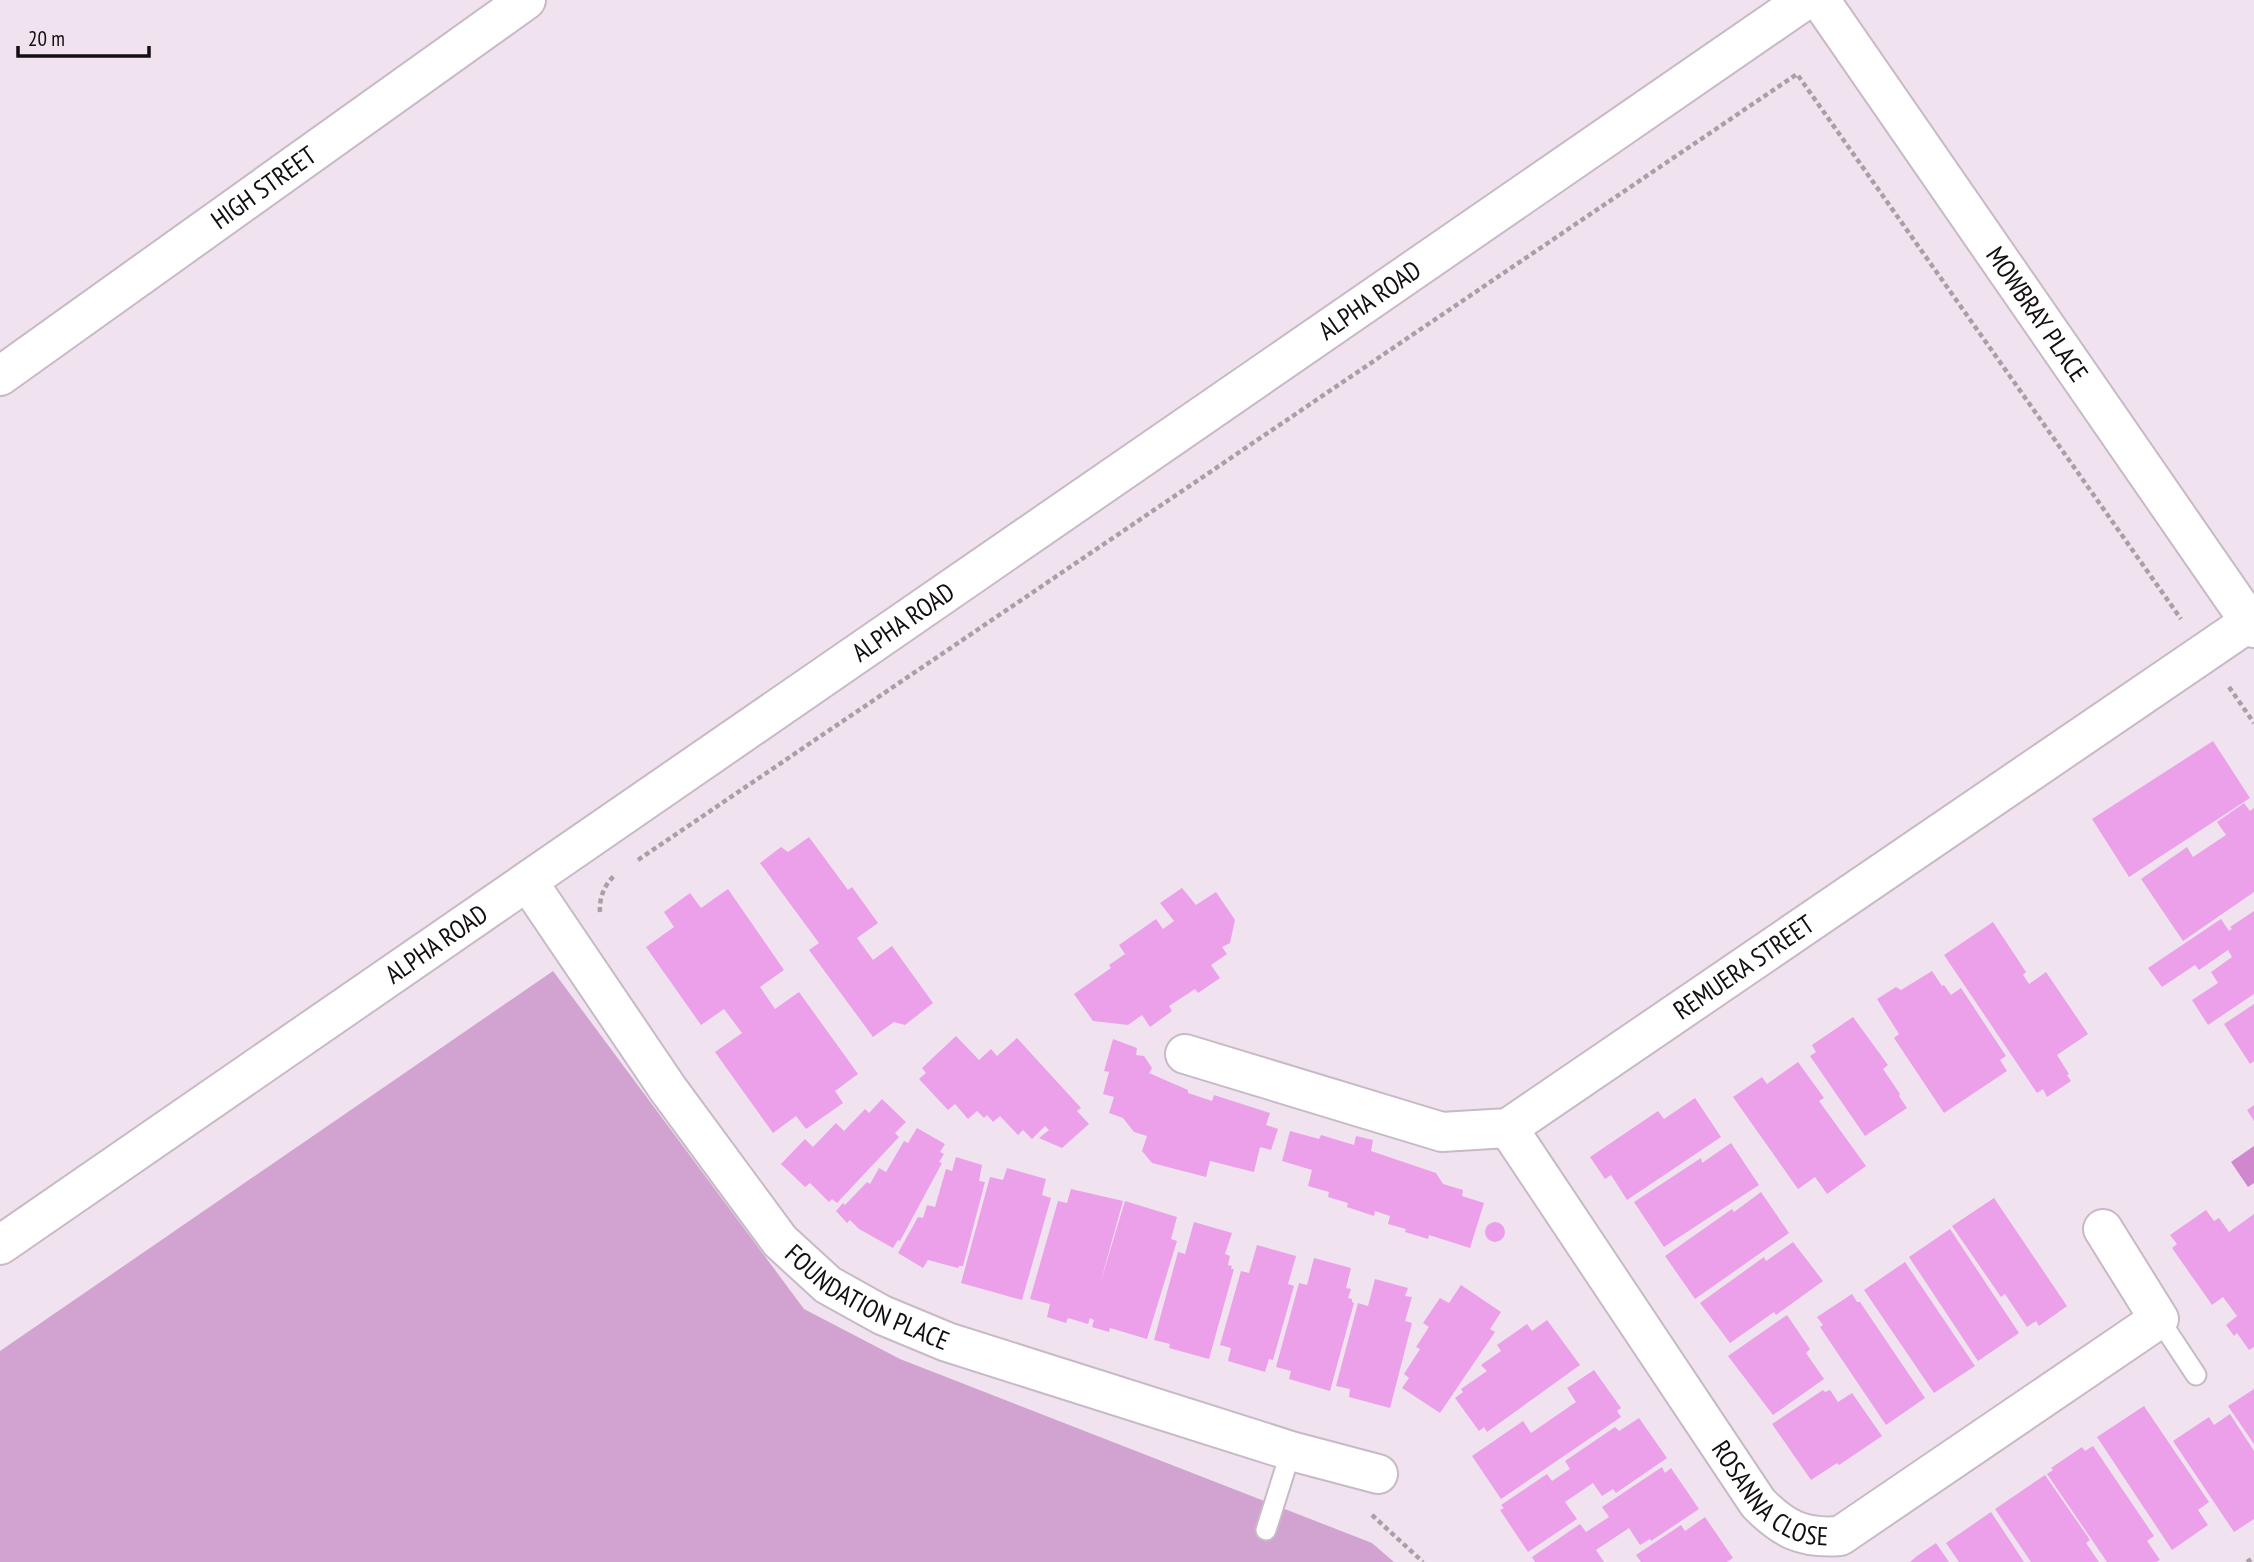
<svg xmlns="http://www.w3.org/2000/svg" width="2254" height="1562" viewBox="0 0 2254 1562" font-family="'PT Sans Narrow',sans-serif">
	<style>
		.green { fill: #d2a3d0 }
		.water { fill: #d087ce }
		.building { fill: #eba0e9 }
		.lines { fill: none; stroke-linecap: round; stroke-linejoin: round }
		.lane-casing { stroke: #c7bac6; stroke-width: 23 }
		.street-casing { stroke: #c7bac6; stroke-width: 42 }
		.secondary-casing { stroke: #c7bac6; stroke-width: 42 }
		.path { stroke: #aa9fa9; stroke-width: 4.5; stroke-dasharray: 5 3.5; stroke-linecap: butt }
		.lane { stroke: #fff; stroke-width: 19 }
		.street { stroke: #fff; stroke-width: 38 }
		.secondary { stroke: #fff; stroke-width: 38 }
		.labels { text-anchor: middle; stroke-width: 6; stroke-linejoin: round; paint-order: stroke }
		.street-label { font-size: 26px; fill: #120e12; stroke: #f0e3ef }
	</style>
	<rect width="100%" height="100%" fill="#f0e3ef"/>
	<!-- green -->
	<path class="green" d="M 553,971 L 804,1309 L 900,1359 L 1372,1543 L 1394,1562 L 0,1562 L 0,1351 Z"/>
	<!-- water -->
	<path class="water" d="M 2254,1146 L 2254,1183 L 2248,1187 L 2231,1162 Z"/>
	<!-- building -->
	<path class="building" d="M 2213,741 L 2250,798 L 2129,877 L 2092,819 Z
		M 2244,803 L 2250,811 L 2254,808 L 2254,892 L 2183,941 L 2141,879 L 2187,847 L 2193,857 L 2226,835 L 2217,822 Z
		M 809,837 L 848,890 L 852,887 L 878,923 L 857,938 L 873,960 L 892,946 L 933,1003 L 905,1025 L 894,1022 L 873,1037 L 809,950 L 819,943 L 760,863 L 781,847 L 788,852 Z
		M 1182,888 L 1196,905 L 1216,892 L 1235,920 L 1230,943 L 1222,947 L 1227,954 L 1211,965 L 1220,978 L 1198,993 L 1195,989 L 1169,1006 L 1172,1011 L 1150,1027 L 1142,1015 L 1128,1025 L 1093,1021 L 1074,994 L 1111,968 L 1109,965 L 1125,954 L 1119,945 L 1156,919 L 1163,929 L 1174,921 L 1160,903 Z
		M 728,889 L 784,970 L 760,987 L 775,1009 L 799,992 L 858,1074 L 835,1091 L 843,1103 L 806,1129 L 796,1116 L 773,1133 L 715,1052 L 742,1033 L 724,1009 L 701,1025 L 646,947 L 674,927 L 664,912 L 690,893 L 701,908 Z
		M 2254,911 L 2254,994 L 2208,1025 L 2192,1000 L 2218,983 L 2211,972 L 2232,957 L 2228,950 L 2199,970 L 2195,965 L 2162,987 L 2148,968 L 2221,919 L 2229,931 L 2232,929 L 2230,927 Z
		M 1993,922 L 2026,972 L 2023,975 L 2029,984 L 2046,972 L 2088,1034 L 2057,1055 L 2069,1074 L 2067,1075 L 2071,1081 L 2047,1097 L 2043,1089 L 2037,1093 L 1944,955 Z
		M 1932,971 L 1942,986 L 1944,985 L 1951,995 L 1961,988 L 2006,1056 L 2000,1060 L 2007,1071 L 1944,1113 L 1894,1038 L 1899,1034 L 1877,999 L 1896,987 L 1901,990 Z
		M 2254,1004 L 2254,1061 L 2250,1064 L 2224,1024 Z
		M 1853,1017 L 1888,1065 L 1883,1069 L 1900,1094 L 1899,1096 L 1907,1108 L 1865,1136 L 1810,1056 L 1816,1052 L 1812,1045 Z
		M 956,1036 L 979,1060 L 991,1049 L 997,1056 L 1017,1038 L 1081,1108 L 1077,1111 L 1089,1124 L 1062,1148 L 1039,1138 L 1049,1130 L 1045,1126 L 1032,1139 L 1023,1130 L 1018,1135 L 1000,1116 L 993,1122 L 987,1115 L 984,1118 L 977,1111 L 968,1119 L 955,1104 L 948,1110 L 919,1079 L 926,1073 L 922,1068 Z
		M 1113,1039 L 1137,1048 L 1136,1055 L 1144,1056 L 1152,1068 L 1149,1073 L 1188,1090 L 1188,1093 L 1212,1101 L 1214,1095 L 1270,1113 L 1266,1125 L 1278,1129 L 1271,1150 L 1260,1147 L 1254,1172 L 1210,1161 L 1206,1177 L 1152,1163 L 1142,1151 L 1147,1136 L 1134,1132 L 1123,1118 L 1109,1113 L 1114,1097 L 1103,1094 L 1109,1072 L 1104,1071 Z
		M 1798,1062 L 1824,1098 L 1819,1101 L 1866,1166 L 1827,1194 L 1815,1177 L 1798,1189 L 1733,1097 L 1762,1077 L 1767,1084 Z
		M 1695,1098 L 1721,1137 L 1627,1200 L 1611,1175 L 1605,1179 L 1590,1157 L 1658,1111 L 1664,1119 Z
		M 882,1099 L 906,1122 L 895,1133 L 899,1137 L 837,1203 L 832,1199 L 829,1202 L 810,1183 L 805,1187 L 781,1164 L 805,1139 L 813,1147 L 836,1123 L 844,1131 L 865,1109 L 869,1113 Z
		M 2254,1105 L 2254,1121 L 2247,1110 Z
		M 917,1128 L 945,1144 L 940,1152 L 944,1154 L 939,1162 L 942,1163 L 900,1241 L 898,1240 L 893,1248 L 859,1229 L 850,1220 L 847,1223 L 836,1211 L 843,1203 L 845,1205 L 867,1182 L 870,1184 L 879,1168 L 886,1172 L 904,1141 L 908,1143 Z
		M 1290,1131 L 1319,1139 L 1321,1135 L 1354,1145 L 1356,1136 L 1373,1140 L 1371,1151 L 1436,1173 L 1443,1184 L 1463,1190 L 1462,1196 L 1484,1203 L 1470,1248 L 1429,1235 L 1428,1239 L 1405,1232 L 1406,1229 L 1388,1224 L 1390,1216 L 1375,1211 L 1374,1216 L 1347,1207 L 1348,1203 L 1328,1197 L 1329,1192 L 1308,1186 L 1312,1170 L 1282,1161 Z
		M 1731,1143 L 1759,1185 L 1664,1247 L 1634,1202 L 1701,1158 L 1702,1163 Z
		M 956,1157 L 982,1165 L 979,1181 L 985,1182 L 963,1266 L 959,1266 L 958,1268 L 928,1260 L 923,1268 L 898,1253 L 918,1217 L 923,1218 L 927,1205 L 935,1207 L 946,1169 L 952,1171 Z
		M 1007,1168 L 1046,1179 L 1042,1195 L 1051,1198 L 1022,1300 L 961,1283 L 990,1177 L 1003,1180 Z
		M 1071,1189 L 1123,1201 L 1100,1284 L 1125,1201 L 1177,1217 L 1171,1239 L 1177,1241 L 1147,1339 L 1110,1328 L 1109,1332 L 1092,1327 L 1094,1320 L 1090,1318 L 1088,1324 L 1068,1318 L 1066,1323 L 1047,1317 L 1050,1304 L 1030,1299 L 1058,1201 L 1067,1203 Z
		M 1761,1192 L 1789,1233 L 1695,1299 L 1665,1256 L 1732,1209 L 1734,1212 Z
		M 1994,1198 L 2067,1306 L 2039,1326 L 2036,1321 L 2027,1327 L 2005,1294 L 2001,1297 L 1952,1226 Z
		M 2206,1210 L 2214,1221 L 2219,1218 L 2229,1232 L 2254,1214 L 2254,1347 L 2249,1350 L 2237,1333 L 2234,1336 L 2226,1325 L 2237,1316 L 2223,1297 L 2212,1305 L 2172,1248 L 2177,1244 L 2170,1235 Z
		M 1194,1222 L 1232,1233 L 1225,1254 L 1230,1256 L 1228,1265 L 1232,1266 L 1231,1269 L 1234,1269 L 1209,1359 L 1169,1348 L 1170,1344 L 1154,1340 L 1178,1252 L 1185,1254 Z
		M1485 1232a10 10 0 1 1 20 0a10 10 0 1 1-20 0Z
		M 1950,1229 L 2019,1333 L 1978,1361 L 1909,1257 Z
		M 1793,1242 L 1823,1281 L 1776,1315 L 1774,1312 L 1730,1343 L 1700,1303 L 1764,1257 L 1766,1261 Z
		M 1257,1245 L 1296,1256 L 1288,1284 L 1294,1286 L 1273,1360 L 1269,1359 L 1265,1372 L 1228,1361 L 1231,1348 L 1220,1345 L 1241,1271 L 1249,1273 Z
		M 1314,1258 L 1351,1268 L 1346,1288 L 1351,1289 L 1348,1298 L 1352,1299 L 1352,1302 L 1354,1303 L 1330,1391 L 1289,1379 L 1291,1371 L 1276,1367 L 1299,1283 L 1307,1285 Z
		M 1905,1262 L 1975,1366 L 1934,1393 L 1864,1290 Z
		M 1375,1279 L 1408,1288 L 1405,1296 L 1412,1297 L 1405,1321 L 1412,1323 L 1390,1408 L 1349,1397 L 1350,1389 L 1336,1386 L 1358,1303 L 1368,1306 Z
		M 1461,1285 L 1501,1312 L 1490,1329 L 1495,1332 L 1440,1413 L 1402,1388 L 1409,1378 L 1404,1374 L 1420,1349 L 1416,1347 L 1429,1327 L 1423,1323 L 1440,1298 L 1449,1303 Z
		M 1852,1294 L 1857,1302 L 1860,1302 L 1925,1398 L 1886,1425 L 1820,1327 L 1823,1325 L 1817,1317 Z
		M 1787,1315 L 1810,1349 L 1806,1353 L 1824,1379 L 1773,1415 L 1728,1356 Z
		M 1547,1320 L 1580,1365 L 1487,1432 L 1484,1427 L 1479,1431 L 1455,1398 L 1463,1392 L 1461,1389 L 1487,1371 L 1481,1365 L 1501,1351 L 1497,1345 L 1527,1324 L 1532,1331 Z
		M 1594,1370 L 1621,1408 L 1617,1411 L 1621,1417 L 1501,1499 L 1472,1456 L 1523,1421 L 1531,1433 L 1576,1402 L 1567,1388 Z
		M 2254,1389 L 2254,1444 L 2228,1406 Z
		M 1823,1390 L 1825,1392 L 1830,1390 L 1838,1402 L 1852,1393 L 1882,1436 L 1839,1465 L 1837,1463 L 1811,1480 L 1772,1424 Z
		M 2144,1406 L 2209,1502 L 2198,1510 L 2208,1525 L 2172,1550 L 2097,1437 Z
		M 2230,1414 L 2254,1451 L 2254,1519 L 2234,1532 L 2173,1441 L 2209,1417 L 2214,1425 Z
		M 1639,1418 L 1667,1458 L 1616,1493 L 1613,1489 L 1602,1496 L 1593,1483 L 1565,1502 L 1577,1519 L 1528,1552 L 1500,1510 L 1504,1508 L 1501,1505 L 1547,1474 L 1552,1481 L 1570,1469 L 1565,1461 L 1615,1427 L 1619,1431 Z
		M 2093,1446 L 2154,1536 L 2147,1541 L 2160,1560 L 2156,1562 L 2107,1562 L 2047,1474 L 2053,1470 L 2051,1468 L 2082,1447 L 2085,1451 Z
		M 1662,1467 L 1665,1473 L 1671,1468 L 1699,1509 L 1651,1541 L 1650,1539 L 1640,1545 L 1629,1528 L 1596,1550 L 1604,1562 L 1535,1562 L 1532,1557 L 1580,1524 L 1586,1532 L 1609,1517 L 1602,1507 Z
		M 2045,1475 L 2090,1540 L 2086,1543 L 2099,1562 L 2031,1562 L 1995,1509 Z
		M 1991,1512 L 2024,1562 L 1959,1562 L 1946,1543 Z
		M 1705,1517 L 1733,1558 L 1727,1562 L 1641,1562 L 1636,1555 L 1681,1525 L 1685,1531 Z
		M 1936,1543 L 1949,1562 L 1910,1562 L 1917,1556 Z"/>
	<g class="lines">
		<!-- lane casing -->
		<g class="lane-casing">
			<path id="lane" d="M 2159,1319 L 2196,1375
				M 1266,1530 L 1291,1451"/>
		</g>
		<!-- street casing -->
		<g class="street-casing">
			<g id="street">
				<path id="s1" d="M 1820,0 L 2254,628"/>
				<path id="s2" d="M 0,376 L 526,0"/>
				<path id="s3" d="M 528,882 L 668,1089 L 780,1241 L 828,1285 L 882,1315 L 947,1342 L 1291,1451 L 1378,1474"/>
				<path id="s4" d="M 1185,1054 L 1442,1132 L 1508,1128 L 2254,619"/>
				<path id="s5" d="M 1508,1128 L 1758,1503 C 1783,1529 1803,1539 1840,1536 L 2159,1319 L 2103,1229"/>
			</g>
		</g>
		<!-- secondary casing -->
		<g class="secondary-casing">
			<g id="secondary">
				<path id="s6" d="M 0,1245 L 1805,0"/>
			</g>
		</g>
		<!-- path -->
		<path class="path" d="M 2229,687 L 2254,723
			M 638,860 L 1797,74 L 2181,619
			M 600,912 C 599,899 604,885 614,876
			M 1372,1515 L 1423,1562
			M 2247,1562 L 2254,1557"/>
		<!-- lane -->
		<use href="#lane" class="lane"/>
		<!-- street -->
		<use href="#street" class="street"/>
		<!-- secondary -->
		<use href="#secondary" class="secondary"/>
	</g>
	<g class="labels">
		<!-- street labels -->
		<g class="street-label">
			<text dy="9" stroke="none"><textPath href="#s2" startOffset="324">HIGH STREET</textPath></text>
			<text dy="9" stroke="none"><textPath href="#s6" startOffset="1664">ALPHA ROAD</textPath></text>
			<text dy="9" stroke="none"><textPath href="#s1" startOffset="382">MOWBRAY PLACE</textPath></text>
			<text dy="9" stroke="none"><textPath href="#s6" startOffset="1097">ALPHA ROAD</textPath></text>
			<text dy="9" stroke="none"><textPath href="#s6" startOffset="530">ALPHA ROAD</textPath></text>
			<text dy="9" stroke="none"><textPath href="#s4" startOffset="620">REMUERA STREET</textPath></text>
			<text dy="9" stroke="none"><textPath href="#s3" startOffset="544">FOUNDATION PLACE</textPath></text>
			<text dy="9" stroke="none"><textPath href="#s5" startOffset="455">ROSANNA CLOSE</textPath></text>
		</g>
	</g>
	<!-- scale -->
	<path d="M18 46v10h131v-10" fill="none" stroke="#120e12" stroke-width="3.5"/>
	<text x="28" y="46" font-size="21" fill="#120e12" stroke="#f0e3ef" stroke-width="5" paint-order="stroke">20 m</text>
</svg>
